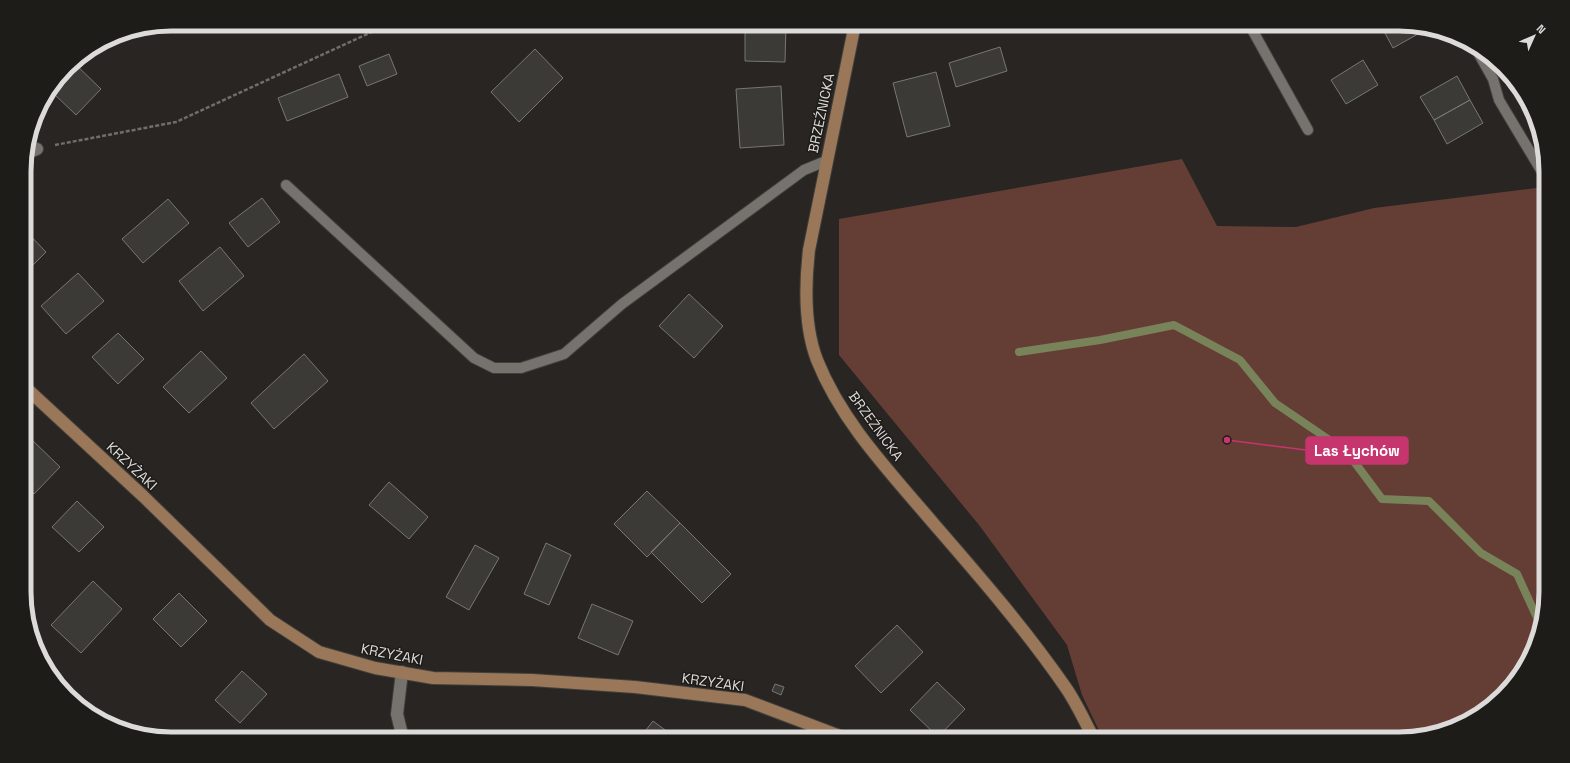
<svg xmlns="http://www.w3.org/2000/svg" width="1570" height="763" viewBox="0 0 1570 763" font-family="'Space Grotesk',sans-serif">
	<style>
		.green { fill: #643e35 }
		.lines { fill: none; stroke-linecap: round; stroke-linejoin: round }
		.stream { stroke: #78835a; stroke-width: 8 }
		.building { fill: #3b3a37; stroke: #777773 }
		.lane-casing { stroke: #41403d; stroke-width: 12 }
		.street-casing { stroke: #41403d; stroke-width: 14 }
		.secondary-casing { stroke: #41403d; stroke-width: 14 }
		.path { stroke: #706e6b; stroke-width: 2.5; stroke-dasharray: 4 2; stroke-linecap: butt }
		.lane { stroke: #76736f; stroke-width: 10 }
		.street { stroke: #76736f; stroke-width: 12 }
		.secondary { stroke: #997758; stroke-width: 12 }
		.labels { text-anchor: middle; stroke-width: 3; stroke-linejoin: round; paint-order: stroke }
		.street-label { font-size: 14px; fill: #dddbd9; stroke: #1e1c19 }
		.rim { fill: none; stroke: #dddbd9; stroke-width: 5 }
		.leader { fill: none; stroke: #c6356e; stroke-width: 1.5 }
		.callout-dot { fill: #c6356e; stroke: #1e1c19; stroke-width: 1.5 }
		.callout { fill: #c6356e; stroke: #c6356e; stroke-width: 1.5 }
		.callout-label { font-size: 15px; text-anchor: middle; font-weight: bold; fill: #fff }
	</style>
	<rect width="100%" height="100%" fill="#282522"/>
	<!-- green -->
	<path class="green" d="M 1182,159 L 1217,226 L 1296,227 L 1374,208 L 1545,187 L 1546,592 L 1531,657 L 1509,689 L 1480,714 L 1446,731 L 1408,739 L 1103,739 L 1082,695 L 1067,645 L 979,525 L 839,355 L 839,219 Z"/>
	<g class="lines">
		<!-- stream -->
		<path class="stream" d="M 1019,352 L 1100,340 L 1174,325 L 1240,360 L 1275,403 L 1347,452 L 1382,499 L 1429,501 L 1481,553 L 1517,574 L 1539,622"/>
	</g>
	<!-- building -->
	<path class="building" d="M 745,24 L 786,24 L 785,62 L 745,61 Z
		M 1380,24 L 1399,24 L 1425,30 L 1393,48 Z
		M 1000,47 L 1007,71 L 956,87 L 949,63 Z
		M 535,49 L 563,78 L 519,122 L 491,92 Z
		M 389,54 L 397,74 L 367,86 L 359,66 Z
		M 1363,60 L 1378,85 L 1346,104 L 1331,80 Z
		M 73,62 L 101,89 L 76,115 L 51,91 Z
		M 936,72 L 950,126 L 907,137 L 893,83 Z
		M 339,74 L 348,97 L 287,121 L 278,98 Z
		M 1457,76 L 1470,100 L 1434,120 L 1420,97 Z
		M 781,86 L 784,145 L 740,148 L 736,89 Z
		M 1470,100 L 1483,123 L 1447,144 L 1434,120 Z
		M 262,198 L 280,222 L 248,247 L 229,223 Z
		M 168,199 L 189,223 L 143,263 L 122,239 Z
		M 24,229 L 46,252 L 25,273 Z
		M 220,247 L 244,276 L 203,311 L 179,281 Z
		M 78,273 L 104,301 L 66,334 L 41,306 Z
		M 689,294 L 723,326 L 694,358 L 659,326 Z
		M 118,333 L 144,359 L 118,384 L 92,357 Z
		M 201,351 L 227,378 L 189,413 L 163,387 Z
		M 304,354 L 328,381 L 274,429 L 251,403 Z
		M 29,437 L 60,467 L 34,494 L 25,485 L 25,442 Z
		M 389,482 L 428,517 L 409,539 L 369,505 Z
		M 647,491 L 680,523 L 647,557 L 614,524 Z
		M 77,501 L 104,527 L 79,552 L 52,527 Z
		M 680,523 L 731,574 L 702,603 L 651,552 Z
		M 546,543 L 571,555 L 549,605 L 524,594 Z
		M 475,545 L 499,558 L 469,610 L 446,597 Z
		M 93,581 L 122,609 L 81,653 L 51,625 Z
		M 25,583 L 31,588 L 25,595 Z
		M 179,593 L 207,621 L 181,647 L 153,619 Z
		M 592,604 L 633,621 L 618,655 L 578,638 Z
		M 897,625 L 923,652 L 881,693 L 855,666 Z
		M 242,671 L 267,694 L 240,723 L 215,700 Z
		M 937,682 L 965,709 L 938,737 L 910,710 Z
		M 775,684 L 784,687 L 781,695 L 772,691 Z
		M 653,721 L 677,739 L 639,739 Z"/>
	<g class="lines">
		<!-- lane casing -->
		<g class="lane-casing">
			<path id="lane" d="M 1249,24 L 1308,130
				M 1475,47 L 1493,79 L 1499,100 L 1542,172
				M 286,185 L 474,358 L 494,368 L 521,368 L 564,354 L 622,304 L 762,201 L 804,170 L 826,161"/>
		</g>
		<!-- street casing -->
		<g class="street-casing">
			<path id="street" d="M 27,153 L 37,149
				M 402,672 L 397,714 L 403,739"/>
		</g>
		<!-- secondary casing -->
		<g class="secondary-casing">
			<path id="secondary" d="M 855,24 L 809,250 C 805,285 804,326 817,360 C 842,423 891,473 934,524 C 980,577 1026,630 1066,688 C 1077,704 1085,722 1094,739
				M 25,387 L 143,496 L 270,620 L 319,652 L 375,668 L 433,678 L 532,680 L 635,687 L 745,700 L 848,739"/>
		</g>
		<!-- path -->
		<path class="path" d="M 55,145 L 176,122 L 389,24
			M 1220,739 L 1234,739"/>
		<!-- lane -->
		<use href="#lane" class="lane"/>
		<!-- street -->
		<use href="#street" class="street"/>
		<!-- secondary -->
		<use href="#secondary" class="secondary"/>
	</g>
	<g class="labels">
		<!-- street labels -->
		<g class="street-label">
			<text transform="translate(821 113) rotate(-78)" y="5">BRZEŹNICKA</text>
			<text transform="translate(876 426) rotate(54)" y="5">BRZEŹNICKA</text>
			<text transform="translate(132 466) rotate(43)" y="5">KRZYŻAKI</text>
			<text transform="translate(392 654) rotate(11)" y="5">KRZYŻAKI</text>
			<text transform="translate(713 682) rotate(8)" y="5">KRZYŻAKI</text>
		</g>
	</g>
	<!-- crop -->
	<path d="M0 0H1570V763H0ZM171 31H1399A140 140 0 0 1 1539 171V592A140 140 0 0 1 1399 732H171A140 140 0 0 1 31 592V171A140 140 0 0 1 171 31Z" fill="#1e1c19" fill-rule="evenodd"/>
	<path class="rim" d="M171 31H1399A140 140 0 0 1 1539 171V592A140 140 0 0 1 1399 732H171A140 140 0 0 1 31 592V171A140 140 0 0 1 171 31Z"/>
	<!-- callouts -->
	<path class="leader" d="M1227 440L1306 450"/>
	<circle class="callout-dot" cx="1227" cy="440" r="4"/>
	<rect class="callout" x="1306" y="437" width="102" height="27" rx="4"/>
	<g class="callout-label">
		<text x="1357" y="456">Las Łychów</text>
	</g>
	<!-- north arrow -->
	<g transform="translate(1534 36) rotate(45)" stroke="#1e1c19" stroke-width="3" paint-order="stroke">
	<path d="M0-3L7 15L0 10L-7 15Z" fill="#dddbd9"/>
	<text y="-6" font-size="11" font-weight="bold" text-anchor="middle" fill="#dddbd9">N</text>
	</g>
</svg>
